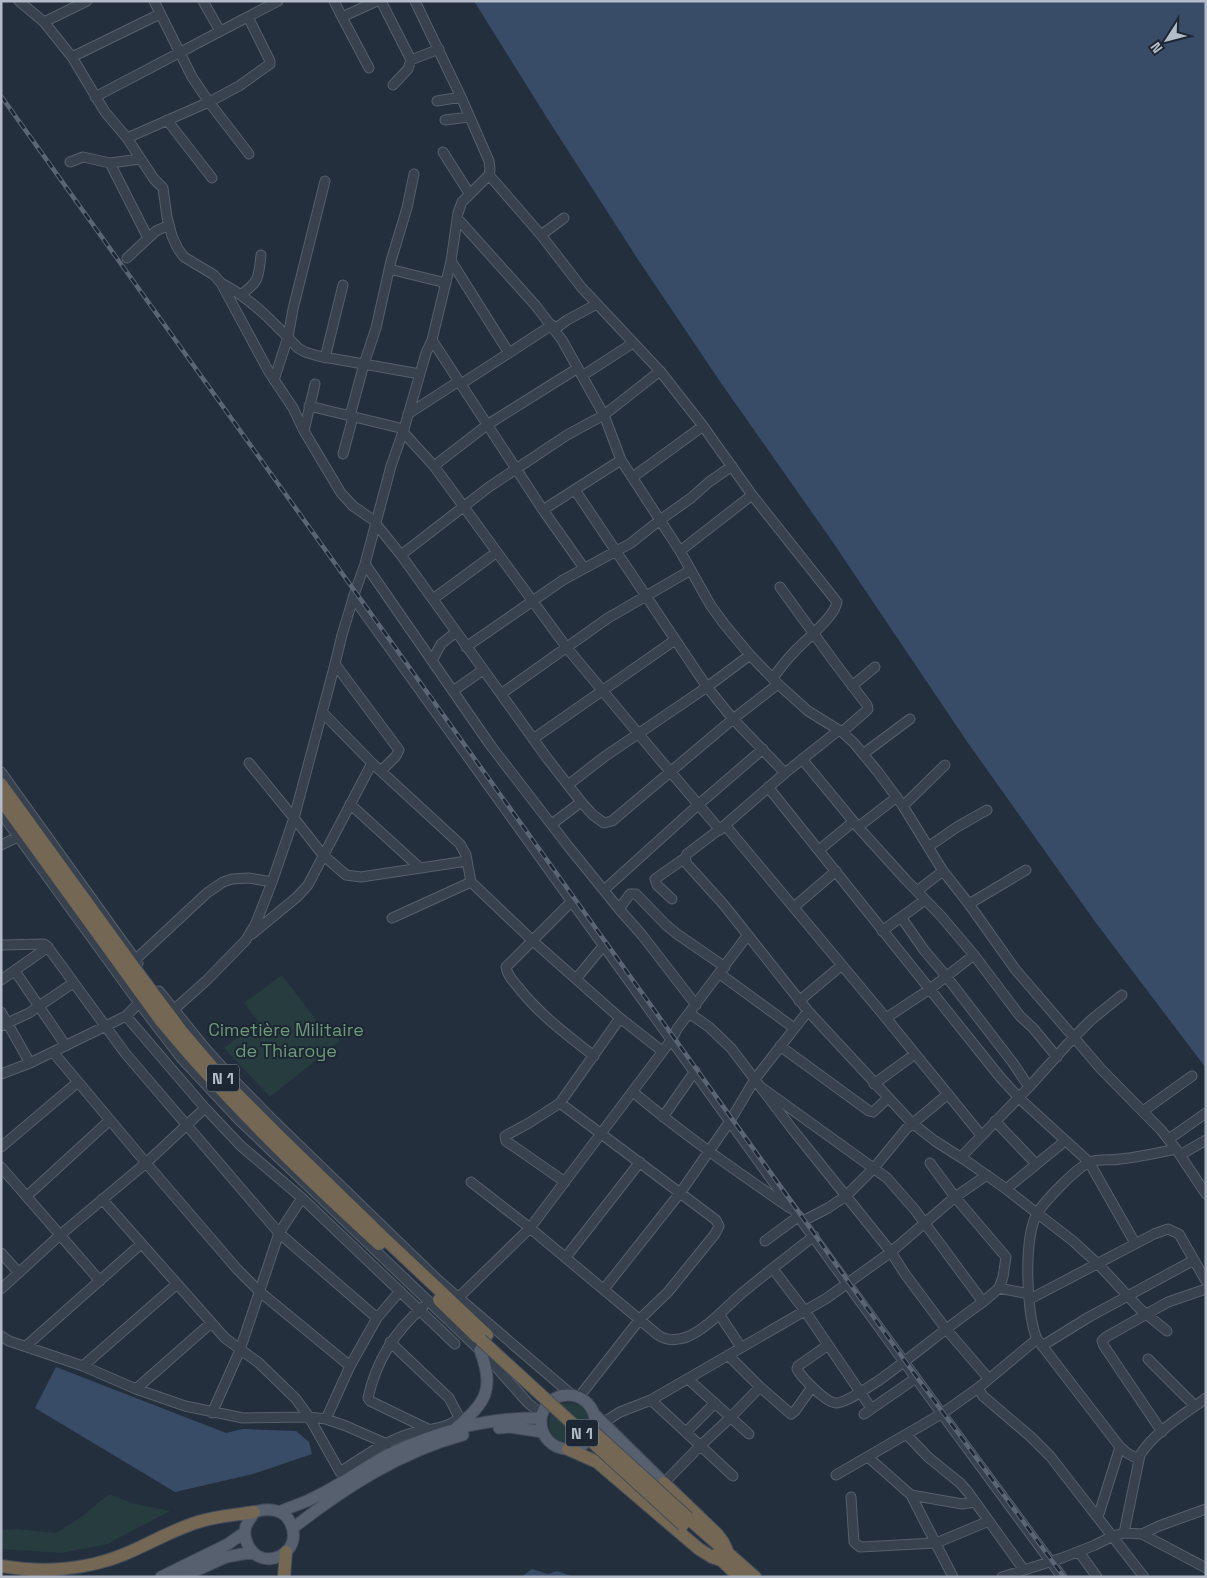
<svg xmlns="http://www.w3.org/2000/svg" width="1207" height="1578" viewBox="0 0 1207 1578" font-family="'Space Grotesk',sans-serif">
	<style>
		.green { fill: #263c3f }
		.water { fill: #394c67 }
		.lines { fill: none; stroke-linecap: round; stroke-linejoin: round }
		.minor-casing { stroke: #565f6c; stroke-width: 11 }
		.major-casing { stroke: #414a57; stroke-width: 13 }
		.highway-casing { stroke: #434c59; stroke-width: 14 }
		.minor { stroke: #38414e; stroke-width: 9 }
		.major { stroke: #56606e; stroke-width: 11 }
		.highway { stroke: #746855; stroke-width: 12 }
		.rail-casing { stroke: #5a6575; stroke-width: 4.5 }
		.rail { stroke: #1d2633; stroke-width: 2.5; stroke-dasharray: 8; stroke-linecap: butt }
		.highway-bridge-casing { stroke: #434c59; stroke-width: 14; stroke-linecap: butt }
		.highway-bridge { stroke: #746855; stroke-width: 12 }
		.labels { text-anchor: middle; stroke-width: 4; stroke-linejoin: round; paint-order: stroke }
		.shield { fill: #1d2633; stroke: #878f9c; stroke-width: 1 }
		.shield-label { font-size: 16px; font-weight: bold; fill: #b4bcc9 }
		.park-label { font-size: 18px; fill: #6b9a76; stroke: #1d2633 }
	</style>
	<rect width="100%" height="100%" fill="#242f3e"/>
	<!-- green -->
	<path class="green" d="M 282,975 L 326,1033 L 331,1030 L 340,1041 L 270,1097 L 224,1048 L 258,1021 L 244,1003 Z
		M549 1423a20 20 0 1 1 40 0a20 20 0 1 1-40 0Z
		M 111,1495 L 135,1504 L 170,1511 L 107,1544 L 62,1553 L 1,1549 L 1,1528 L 5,1530 L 16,1529 L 56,1533 L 83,1516 L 106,1496 Z"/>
	<!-- water -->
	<path class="water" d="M 474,1 L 1206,1 L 1206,1068 L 1096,923 L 968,743 L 830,538 L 721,383 L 639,261 L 547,118 Z
		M 56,1367 L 226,1433 L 243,1429 L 296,1431 L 309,1442 L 312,1454 L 253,1474 L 175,1492 L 35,1408 Z
		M 532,1569 L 548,1574 L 557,1571 L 574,1577 L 521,1577 Z"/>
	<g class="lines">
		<!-- minor casing -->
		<g class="minor-casing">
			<path id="minor" d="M 19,1 L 44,22 L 72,57 L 105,112 L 127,138 L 154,179 L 163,188 L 167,217 L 172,236 L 178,249 L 184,257 L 214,275 L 221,283 L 269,372 L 293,408 L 304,431 L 341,493 L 353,506 L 376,522
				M 154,1 L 192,77 L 209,102 L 239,86 L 270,64 L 270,61 L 248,17
				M 203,1 L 220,31
				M 334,1 L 342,17 L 377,1
				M 381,1 L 411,60 L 408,69 L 393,85
				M 342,17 L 369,68
				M 44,22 L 87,1
				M 72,57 L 160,14
				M 411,60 L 439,49
				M 95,97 L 278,1
				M 437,101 L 461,97
				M 167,120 L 212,178
				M 445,120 L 469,117
				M 127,138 L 209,102 L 249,154
				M 443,152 L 469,193
				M 70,162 L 83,157 L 110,163 L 140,159
				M 110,163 L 148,238
				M 489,175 L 541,235 L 582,288 L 660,371 L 703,426 L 752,495 L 837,602 C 834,618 807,638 796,650 C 787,659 780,668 773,678
				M 457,218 L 536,306 L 562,340 L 604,415 L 621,460 L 680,551 L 711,606 L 725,625 L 750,655 L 778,684 L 808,711 L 842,732 L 854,743 L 878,772 L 903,806 L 943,871 L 969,904 L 1015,969 L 1101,1069 L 1161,1130 L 1176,1149 L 1206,1194
				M 541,235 L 564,218
				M 127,258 L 156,231 L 169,225
				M 451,261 L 509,353
				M 389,269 L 446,283
				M 221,283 C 252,299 274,323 298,348 L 305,352 L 318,356 L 420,374
				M 241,295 C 260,280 258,279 261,255
				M 555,329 L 567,320 L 597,304
				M 432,340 L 543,510 L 584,568
				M 325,358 L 343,285
				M 582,376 L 633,343
				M 274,380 L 288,337 L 293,309 L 325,181
				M 461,384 L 552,325
				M 309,406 L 404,429
				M 408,414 L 459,381
				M 350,416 L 364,364 L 376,328 L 391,261 L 407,208 L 414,174
				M 304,431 L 315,384
				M 403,432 L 434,466 L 567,648 L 657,756 L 720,830
				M 343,454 L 353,417
				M 434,466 L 487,425 L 578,368
				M 633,477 L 703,426
				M 575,490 L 707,687 L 733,719 L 785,773
				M 543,510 L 621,460
				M 376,524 L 401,555 L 547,758 L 582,803 L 593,815 L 604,823 L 612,821 L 733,719 L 778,684
				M 680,551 L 752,495
				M 401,555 L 489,487 L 567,435 L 604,415 L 660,371
				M 365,564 L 491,746 L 568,846 L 619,909 L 642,935 L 696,1005
				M 780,587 L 835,663 L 867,705 L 868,709 L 866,711 L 842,732
				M 353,597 L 769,1176 L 942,1414 L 1062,1577
				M 433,599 L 497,552
				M 466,647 L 563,580 L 631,543 L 660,520 L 691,498 L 709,482 L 732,466
				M 432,661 L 441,644 L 456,632
				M 335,664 L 399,750 L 396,756 L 381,771
				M 852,686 L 875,667
				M 453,691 L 483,670
				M 501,694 L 608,618 L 691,570
				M 322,712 L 372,763 L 460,844 L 466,855 L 471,882 L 533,941 L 620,1018 L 560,1103 L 529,1123 L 505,1136 L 506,1141 L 565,1182
				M 839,730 L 785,773 L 725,825 L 687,854 L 685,858 L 687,864 L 724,905 L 808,1011 L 912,1123 L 935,1141 L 965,1160 L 1002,1186 L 1073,1241 L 1098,1264 L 1140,1309 L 1167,1331
				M 533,739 L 675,640
				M 863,754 L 910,719
				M 802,759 L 858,827 L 906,880 L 941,916 L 974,955 L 1020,1016 L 1033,1028 L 1057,1057
				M 249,763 L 294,818 L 323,855 L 346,875 L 361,877 L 467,861
				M 1,772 L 138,963
				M 568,785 L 604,757 L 707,687 L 750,655
				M 768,787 L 1000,1077 L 1019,1098 L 1089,1162 L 1135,1243
				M 350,804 L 420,868
				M 903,806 L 945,765
				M 1,813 L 139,1003 L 181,1058 L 239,1120 L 490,1360 L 528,1403 L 542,1414
				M 552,824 L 581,802
				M 725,825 L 886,1018 L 981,1135
				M 858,827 L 897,797
				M 1,845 L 18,837
				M 928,847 L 957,827 L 987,810
				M 819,850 L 853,822
				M 604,890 L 698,805 L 763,749
				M 917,891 L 943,871
				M 672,899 L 657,885 L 655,879 L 685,858
				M 572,901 L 506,967 C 507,975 513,981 518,987 C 539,1014 567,1035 594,1056
				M 969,904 L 1026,870
				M 794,907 L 836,871
				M 619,909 L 630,894 L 636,894 L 666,925 L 677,934 L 725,967
				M 901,917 L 924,950 L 946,976 L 1013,1063 L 1029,1087
				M 392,918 L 471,882
				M 882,931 L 925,900
				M 252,934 L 297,897 L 308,885 L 372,763
				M 1,945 L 44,944 L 47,946 L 125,1053 L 279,1233 L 377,1318
				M 136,959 L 207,893 L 223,882 L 232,879 L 249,878 L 272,882
				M 15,971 L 66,1046
				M 720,974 L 794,1028
				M 576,979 L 604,945
				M 1,980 L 48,947
				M 159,991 L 206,1049 L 232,1078 L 274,1121 L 439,1281 L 572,1395
				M 799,1001 L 842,965
				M 1,1012 L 30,1063
				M 689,1013 L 709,1027 L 731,1048 L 793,1130 L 891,1252 L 905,1274 L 946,1329 L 989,1379
				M 169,1014 L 207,980 L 246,940 L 256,923 L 272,882 L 294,818 L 335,664 L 342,635 L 355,592 L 365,564 L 391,466 L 404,429 L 426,353 L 432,340 L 451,261 L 458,213 L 462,202 L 489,175 L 490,169 L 489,161 L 461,97 L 415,1
				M 126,1016 L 205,1108 L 241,1146 L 302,1198 L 455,1344
				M 620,1018 L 662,1051
				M 886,1018 L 930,989 L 974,955
				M 1,1026 L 29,1013 L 73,983
				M 780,1046 L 869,1111 L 873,1112 L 888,1098
				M 53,1052 L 146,1163 L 237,1269 L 260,1292 L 350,1366
				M 1,1074 L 30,1063 L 116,1021 L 126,1016 L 139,1003
				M 874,1084 L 915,1054
				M 762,1088 L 887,1178 L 915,1210 L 983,1302 C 947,1327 913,1356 878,1381 C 868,1387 848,1402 837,1403 C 827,1404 802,1378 797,1369 L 798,1366 L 828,1345
				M 633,1092 C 683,1134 736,1171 790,1208
				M 560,1103 L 716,1220 L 719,1226 L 715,1234 L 668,1292 L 640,1319 L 579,1397
				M 1143,1111 L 1192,1076
				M 663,1117 L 695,1071
				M 995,1121 L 1036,1164
				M 1169,1139 L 1206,1113
				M 1,1147 L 78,1082
				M 1180,1155 L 1206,1140
				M 961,1157 L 1029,1087 L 1074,1037 L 1091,1020 L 1122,995
				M 930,1163 L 955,1197 L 1006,1257 L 1003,1277 L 999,1288 L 983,1302
				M 1,1167 L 100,1281
				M 471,1182 L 530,1228 L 658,1335 C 667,1341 676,1341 687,1337 C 710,1327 728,1304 747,1289 C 769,1271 791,1254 814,1236
				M 1006,1189 L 1065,1141
				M 27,1196 L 110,1120
				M 102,1199 L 225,1338 L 259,1363 L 296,1399 L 309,1417 L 340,1472 L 346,1479
				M 803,1221 L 828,1208 L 846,1196 L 874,1168 L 906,1129 L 948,1094
				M 765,1241 L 799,1216
				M 1,1253 L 19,1273
				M 566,1257 L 640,1162
				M 773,1269 L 805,1311 L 871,1408
				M 999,1288 L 1029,1294
				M 1,1289 L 60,1235 L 146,1163 L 205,1108
				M 604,1289 L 680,1193 L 730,1121 L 755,1079 L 808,1011
				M 1030,1299 L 1154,1234 L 1168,1229 L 1179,1234 L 1206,1281
				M 456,1300 L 530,1228 L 672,1039 L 677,1029 L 747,936
				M 423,1307 C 395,1331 376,1361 368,1398 L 370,1401 L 428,1429
				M 719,1314 L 741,1347
				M 1,1336 L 9,1341 L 83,1366 L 136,1389 L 185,1406 L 243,1418 L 309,1417 L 326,1419 L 346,1426 L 387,1444
				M 26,1346 L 141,1244
				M 1042,1346 L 1089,1317 L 1194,1260
				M 728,1355 L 760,1387 L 791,1414 L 795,1411 L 812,1387
				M 1148,1359 L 1195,1406
				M 83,1366 L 177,1284
				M 688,1379 L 749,1434
				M 978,1388 L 983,1396 L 1031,1437 L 1050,1456 L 1144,1577
				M 136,1389 L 211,1323
				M 651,1400 L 733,1476
				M 212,1413 L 240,1350 L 279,1233 L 302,1198
				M 864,1414 L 916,1378
				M 326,1419 L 350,1366 L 377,1318 L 400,1291
				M 596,1422 L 609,1419 L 620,1412 L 651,1400 L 827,1298 L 891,1252 L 955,1197 L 987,1175
				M 686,1432 L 715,1403
				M 1162,1432 L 1104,1346 L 1102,1341 L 1106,1337 L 1168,1302 L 1206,1289
				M 907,1435 L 928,1457 L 960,1483 L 968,1492 L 1024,1570
				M 868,1457 L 911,1495 L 953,1577
				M 1138,1459 L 1127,1453 L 1120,1447 L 1037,1339 C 1026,1315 1023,1235 1038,1212 C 1046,1200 1076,1168 1090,1162 C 1099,1158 1110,1161 1120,1159 C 1139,1157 1157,1153 1176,1149
				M 340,1472 C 362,1458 386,1440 412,1433 C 426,1429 450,1429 459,1417 L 449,1398 L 390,1342
				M 836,1475 L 943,1413 L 978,1388 L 1037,1339
				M 664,1483 L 700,1446 L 730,1418 L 760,1387
				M 911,1495 L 962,1504 L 975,1502
				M 851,1497 L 854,1542 L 860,1547 L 936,1543 L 989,1521
				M 1098,1517 L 1120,1447
				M 1124,1533 L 1140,1455 C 1154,1432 1185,1414 1206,1398
				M 1142,1534 L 1159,1526 L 1206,1509
				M 1079,1552 L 1097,1577
				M 1002,1577 L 1062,1558 L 1095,1545 L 1113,1536 L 1124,1533 L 1142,1534 L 1206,1568"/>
		</g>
		<!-- major casing -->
		<g class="major-casing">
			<path id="major" d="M541 1422a27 27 0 1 1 54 0a27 27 0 1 1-54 0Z
				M 594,1414 L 664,1483
				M 456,1428 C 486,1402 495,1390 480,1350
				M 499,1428 L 510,1427 L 543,1432
				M 263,1510 C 273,1509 285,1511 290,1522 C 306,1553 262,1574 248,1545 C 245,1539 244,1532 246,1526 C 248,1521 252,1517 254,1512 Z
				M 279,1512 C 290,1507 301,1504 311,1499 C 339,1486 363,1468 390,1454 C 436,1431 490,1417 541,1418
				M 293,1528 C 344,1488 400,1452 463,1435
				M 161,1577 L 228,1544 L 245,1532
				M 182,1577 L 226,1557 L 253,1552"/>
		</g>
		<!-- highway casing -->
		<g class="highway-casing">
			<path id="highway" d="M 1,784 L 141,977 L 183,1033 L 206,1060 L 229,1086 L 279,1136 L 384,1238 L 487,1335
				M 1,800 L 161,1021 C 227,1101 302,1174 379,1244
				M 439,1300 L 477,1337
				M 568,1449 L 597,1462 L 699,1549 L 712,1557 L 721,1560
				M 664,1483 L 717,1534 L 723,1542 L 728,1553
				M 688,1518 L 755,1577
				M 716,1555 L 739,1577
				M 1,1566 C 42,1573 86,1570 125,1554 C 149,1544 172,1530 198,1522 C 216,1516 236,1515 254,1512
				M 284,1577 L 286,1552"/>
		</g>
		<!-- minor -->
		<use href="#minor" class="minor"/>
		<!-- major -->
		<use href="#major" class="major"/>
		<!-- highway -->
		<use href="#highway" class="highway"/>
		<!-- rail casing -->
		<g class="rail-casing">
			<path id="rail" d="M 1,96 L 905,1361 L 1064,1577"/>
		</g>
		<!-- rail -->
		<use href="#rail" class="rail"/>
		<!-- highway-bridge casing -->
		<g class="highway-bridge-casing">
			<path id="highway-bridge" d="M 481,1340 L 683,1525
				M 586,1425 L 688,1518"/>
		</g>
		<!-- highway-bridge -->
		<use href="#highway-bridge" class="highway-bridge"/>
	</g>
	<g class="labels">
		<!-- shield labels -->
		<g class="shield">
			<rect x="207" y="1064.5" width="32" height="27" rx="4"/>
			<rect x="566" y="1419.5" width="32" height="27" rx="4"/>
		</g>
		<g class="shield-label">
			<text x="223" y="1084">N 1</text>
			<text x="582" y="1439">N 1</text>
		</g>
		<!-- park labels -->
		<g class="park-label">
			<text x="286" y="1036">Cimetière Militaire<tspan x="286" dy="21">de Thiaroye</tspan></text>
		</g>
	</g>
	<!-- border -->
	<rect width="1207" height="1578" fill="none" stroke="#b4bcc9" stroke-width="5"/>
	<!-- north arrow -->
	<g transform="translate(1167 40) rotate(234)" stroke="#1d2633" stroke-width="4" paint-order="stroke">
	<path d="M0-4L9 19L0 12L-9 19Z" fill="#b4bcc9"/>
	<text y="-8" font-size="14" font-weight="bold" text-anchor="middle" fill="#b4bcc9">N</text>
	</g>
</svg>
